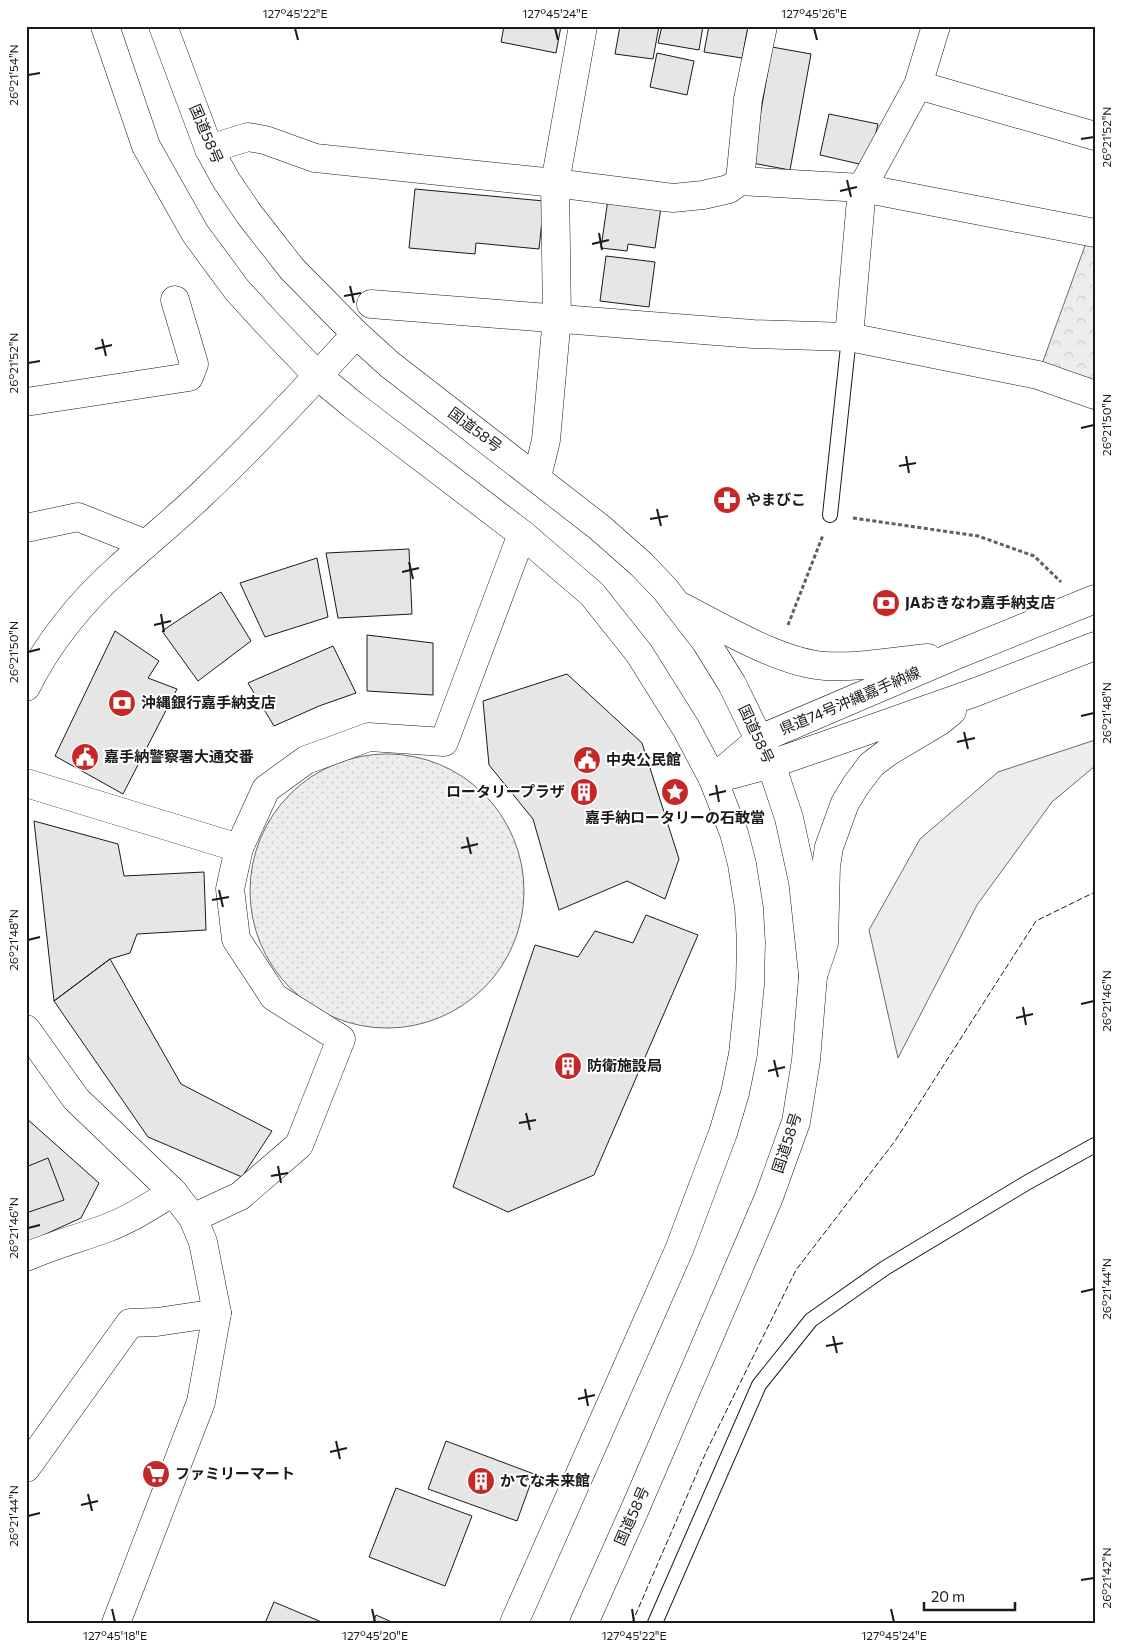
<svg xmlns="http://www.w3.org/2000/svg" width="1121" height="1649" viewBox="0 0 1121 1649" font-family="Commissioner,'Noto Sans JP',sans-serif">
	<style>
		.grass { fill: url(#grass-dots); stroke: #6a6a6a }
		.park { fill: url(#park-crowns); stroke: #6a6a6a }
		.pitch { fill: #ededed; stroke: #6a6a6a }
		.building { fill: #e6e6e6; stroke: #1a1a1a }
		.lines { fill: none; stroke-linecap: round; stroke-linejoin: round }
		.lane-casing { stroke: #1a1a1a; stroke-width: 16 }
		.street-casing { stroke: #1a1a1a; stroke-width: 29 }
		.secondary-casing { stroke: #1a1a1a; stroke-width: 29 }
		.primary-casing { stroke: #1a1a1a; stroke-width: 29 }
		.highway-casing { stroke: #1a1a1a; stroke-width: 29 }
		.path { stroke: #5f5f5f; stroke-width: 3; stroke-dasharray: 4 2.5; stroke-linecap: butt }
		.lane { stroke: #fff; stroke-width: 14 }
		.street { stroke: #fff; stroke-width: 28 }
		.secondary { stroke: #fff; stroke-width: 28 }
		.primary { stroke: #fff; stroke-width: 28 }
		.highway { stroke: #fff; stroke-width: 28 }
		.fence { stroke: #1a1a1a; stroke-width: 1; stroke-dasharray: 6 2.5; stroke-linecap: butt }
		.ticks { fill: none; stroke: #1a1a1a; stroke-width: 2 }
		.labels { text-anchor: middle; stroke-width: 4; stroke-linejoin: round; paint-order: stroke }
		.street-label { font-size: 15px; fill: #1a1a1a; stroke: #fff }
		.poi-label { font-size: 15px; font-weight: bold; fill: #1a1a1a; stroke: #fff; text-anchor: start }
		.neatline { fill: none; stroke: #1a1a1a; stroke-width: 2 }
		.ticks-label { font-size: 12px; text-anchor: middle; fill: #1a1a1a }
	</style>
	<defs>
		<pattern id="grass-dots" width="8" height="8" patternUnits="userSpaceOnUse" patternTransform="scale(1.25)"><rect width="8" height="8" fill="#ededed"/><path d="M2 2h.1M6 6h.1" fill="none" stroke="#cbcbcb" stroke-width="1.8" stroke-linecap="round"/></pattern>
		<pattern id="park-crowns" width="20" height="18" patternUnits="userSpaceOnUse" patternTransform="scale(1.25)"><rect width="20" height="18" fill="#ededed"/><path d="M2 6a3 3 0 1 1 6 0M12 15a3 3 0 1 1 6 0" fill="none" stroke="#cbcbcb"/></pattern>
	</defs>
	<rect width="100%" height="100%" fill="#fff"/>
	<!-- grass -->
	<path class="grass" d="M250 891a137 137 0 1 1 274 0a137 137 0 1 1-274 0Z"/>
	<!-- park -->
	<path class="park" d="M 1090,232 L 1095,233 L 1095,395 L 1038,375 Z"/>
	<!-- pitch -->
	<path class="pitch" d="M 1095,740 L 1095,766 L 1052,802 L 977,905 L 898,1058 L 869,930 L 920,839 L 998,772 Z"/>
	<!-- building -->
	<path class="building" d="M 504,26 L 561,26 L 556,53 L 501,42 Z
		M 620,26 L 659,26 L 653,59 L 615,54 Z
		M 662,26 L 703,26 L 699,50 L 658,43 Z
		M 709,26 L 748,26 L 742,58 L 704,52 Z
		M 772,47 L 811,54 L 790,170 L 752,163 Z
		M 657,53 L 694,61 L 687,95 L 650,87 Z
		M 829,114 L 878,124 L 868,166 L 820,155 Z
		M 415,189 L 544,201 L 539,249 L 476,243 L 475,254 L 409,248 Z
		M 608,199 L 661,207 L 655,248 L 628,244 L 627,251 L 601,248 Z
		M 606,256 L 655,262 L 649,307 L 600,301 Z
		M 409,549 L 412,614 L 338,618 L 326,553 Z
		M 317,558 L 328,617 L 265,637 L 240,583 Z
		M 221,592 L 251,641 L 198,681 L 162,631 Z
		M 115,631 L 159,661 L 148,678 L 177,689 L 123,794 L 55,756 Z
		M 367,635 L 433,643 L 433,695 L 367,691 Z
		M 333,646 L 356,693 L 319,706 L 274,726 L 248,683 Z
		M 567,674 L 642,743 L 679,859 L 665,899 L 627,881 L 559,910 L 533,819 L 489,765 L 483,701 Z
		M 34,821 L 118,844 L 124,876 L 204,872 L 206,930 L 137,934 L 130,953 L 110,959 L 54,1001 Z
		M 646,915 L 698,935 L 594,1175 L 508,1212 L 453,1187 L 535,945 L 578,957 L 595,931 L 633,943 Z
		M 110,959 L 181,1084 L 272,1131 L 242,1177 L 148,1137 L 54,1001 Z
		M 26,1118 L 99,1183 L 81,1218 L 26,1243 Z
		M 48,1158 L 64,1200 L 26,1213 L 26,1167 Z
		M 446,1441 L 534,1474 L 517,1521 L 428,1489 Z
		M 396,1488 L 472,1516 L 445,1586 L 369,1557 Z
		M 274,1602 L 324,1623 L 265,1623 Z
		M 376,1615 L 394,1623 L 373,1623 Z"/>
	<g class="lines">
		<!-- lane casing -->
		<g class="lane-casing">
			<path id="lane" d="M 830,515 L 849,337
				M 655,1623 L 759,1385 L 811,1320 L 885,1268 L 1028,1182 L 1095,1145"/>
		</g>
		<!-- street casing -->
		<g class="street-casing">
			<path id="street" d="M 918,85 L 1095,136
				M 209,149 L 248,137 L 265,140 L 315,158 L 555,183 L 673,198 L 703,195 L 729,189 L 740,181 L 862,188 L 1095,233
				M 740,181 L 748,99 L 763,26
				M 371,304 L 753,334 L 849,337 L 1038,375 L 1095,395
				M 849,337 L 862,188 L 918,85 L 936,26
				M 26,402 L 189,377 L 194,364 L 175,300
				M 537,477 L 546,440 L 557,317 L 555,183 L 583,26
				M 26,528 L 78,517 L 146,544
				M 26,783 L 239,848
				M 26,1257 C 53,1245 80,1238 107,1228 C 131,1219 152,1205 173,1192
				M 26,1468 L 130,1323 L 157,1322 L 217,1313"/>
		</g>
		<!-- secondary casing -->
		<g class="secondary-casing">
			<path id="secondary" d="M 26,687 C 48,643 82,601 119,568 C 146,543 175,520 201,495 C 255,444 306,389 356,334
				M 26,1029 L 76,1099 L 173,1192 L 193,1218 L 203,1242 L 217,1313 L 201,1402 L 116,1623
				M 193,1218 L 240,1196 L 299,1145 L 341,1039 L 274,997 L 236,939 L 230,889 L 239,848 L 266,789 L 306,760 L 369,737 L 444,742 L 522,534"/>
		</g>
		<!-- primary casing -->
		<g class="primary-casing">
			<path id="primary" d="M 678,605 C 720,626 779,663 825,666 C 860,668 893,661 928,658
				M 719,778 L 771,764 L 829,744 L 976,692 L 1095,646
				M 713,779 L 760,739 L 954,656 L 1095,599
				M 813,976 L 824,943 L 826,866 L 829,847 L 845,803 L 856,785 L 871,765 L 888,752 L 940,721 L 952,711"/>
		</g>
		<!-- highway casing -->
		<g class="highway-casing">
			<path id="highway" d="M 105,26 L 146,146 L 195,233 L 237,290 L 269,325 L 318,376 L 353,405 L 522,534 L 592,594 L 639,653 L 686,728 L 713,779 L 734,833 L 742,864 L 749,908 L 751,942 L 750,985 L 743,1054 L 735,1093 L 723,1133 L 679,1250 L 514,1623
				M 163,26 L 209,149 L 226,180 L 249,214 L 292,269 L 356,334 L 389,364 L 599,527 L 641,564 L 665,589 L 706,642 L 732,684 L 771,764 L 789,818 L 803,882 L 813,976 L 806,1060 L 796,1122 L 769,1197 L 749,1244 L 635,1509 L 584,1623"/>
		</g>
		<!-- path -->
		<path class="path" d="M 853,518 L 978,536 L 1034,556 L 1061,582
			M 788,625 L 823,535"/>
		<!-- lane -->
		<use href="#lane" class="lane"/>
		<!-- street -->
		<use href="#street" class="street"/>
		<!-- secondary -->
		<use href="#secondary" class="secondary"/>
		<!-- primary -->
		<use href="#primary" class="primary"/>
		<!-- highway -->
		<use href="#highway" class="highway"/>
		<!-- fence -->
		<path class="fence" d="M 632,1623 L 707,1450 L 796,1270 L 895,1141 L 1036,921 L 1095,892"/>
	</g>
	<!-- ticks -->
	<path class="ticks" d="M 295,28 L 298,40M 555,28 L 558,40M 814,28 L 817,40M 28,75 L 40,73M 1081,139 L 1094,137M 847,180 L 851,197M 840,191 L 857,187M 599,233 L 602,250M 592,244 L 609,240M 350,286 L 354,303M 344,296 L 361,293M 102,339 L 106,356M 95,349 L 112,345M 28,363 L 40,361M 1081,428 L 1094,425M 906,456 L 909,473M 899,466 L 916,463M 657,509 L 661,526M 650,519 L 668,516M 409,562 L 413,579M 402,572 L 419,568M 161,614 L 164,632M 154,625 L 171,621M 28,652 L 40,649M 1081,716 L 1094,713M 964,732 L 968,749M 957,742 L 975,738M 716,785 L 719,802M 709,795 L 726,791M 467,837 L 471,854M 461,848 L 478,844M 219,890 L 223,907M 212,900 L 229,897M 28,940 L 40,937M 1081,1004 L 1094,1001M 1023,1007 L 1026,1025M 1016,1018 L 1033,1014M 774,1060 L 778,1077M 768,1071 L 785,1067M 526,1113 L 530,1130M 519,1123 L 536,1120M 278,1166 L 281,1183M 271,1176 L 288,1173M 28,1228 L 40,1225M 1081,1292 L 1094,1289M 833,1336 L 837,1353M 826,1346 L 843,1343M 585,1389 L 588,1406M 578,1399 L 595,1395M 336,1441 L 340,1459M 330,1452 L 347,1448M 88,1494 L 92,1511M 81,1505 L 98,1501M 28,1516 L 40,1513M 1081,1580 L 1094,1578M 112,1609 L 115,1622M 372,1609 L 375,1622M 632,1609 L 634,1622M 891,1609 L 894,1622"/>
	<!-- icons -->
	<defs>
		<g id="pharmacy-disc" transform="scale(1.4375)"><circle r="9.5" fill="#c62828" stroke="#fff"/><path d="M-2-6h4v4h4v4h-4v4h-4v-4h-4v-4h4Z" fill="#fff"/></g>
		<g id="bank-disc" transform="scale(1.4375)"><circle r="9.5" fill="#c62828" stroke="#fff"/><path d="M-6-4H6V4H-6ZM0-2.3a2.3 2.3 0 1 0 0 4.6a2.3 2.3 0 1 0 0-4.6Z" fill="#fff"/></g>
		<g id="civic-disc" transform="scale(1.4375)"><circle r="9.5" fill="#c62828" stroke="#fff"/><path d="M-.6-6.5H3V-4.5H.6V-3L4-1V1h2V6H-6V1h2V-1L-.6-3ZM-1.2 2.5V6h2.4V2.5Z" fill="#fff"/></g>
		<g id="building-disc" transform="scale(1.4375)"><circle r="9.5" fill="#c62828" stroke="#fff"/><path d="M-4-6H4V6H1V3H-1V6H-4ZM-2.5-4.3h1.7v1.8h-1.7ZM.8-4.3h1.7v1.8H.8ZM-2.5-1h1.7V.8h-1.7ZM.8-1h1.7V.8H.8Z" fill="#fff"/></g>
		<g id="sight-disc" transform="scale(1.4375)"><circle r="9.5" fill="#c62828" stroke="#fff"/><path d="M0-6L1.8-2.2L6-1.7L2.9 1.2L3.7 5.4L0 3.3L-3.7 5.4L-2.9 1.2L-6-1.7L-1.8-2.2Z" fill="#fff"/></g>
		<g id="supermarket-disc" transform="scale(1.4375)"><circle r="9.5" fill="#c62828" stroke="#fff"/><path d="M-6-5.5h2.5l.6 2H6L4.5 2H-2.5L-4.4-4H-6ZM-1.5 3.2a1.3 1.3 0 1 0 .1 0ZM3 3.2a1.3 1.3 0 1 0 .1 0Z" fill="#fff"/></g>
	</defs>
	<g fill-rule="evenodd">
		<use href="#pharmacy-disc" x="727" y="500"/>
		<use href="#bank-disc" x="886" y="603"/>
		<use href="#bank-disc" x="122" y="703"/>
		<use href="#civic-disc" x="85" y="757"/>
		<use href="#civic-disc" x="587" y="760"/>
		<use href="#building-disc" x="584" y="792"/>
		<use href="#sight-disc" x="675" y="792"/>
		<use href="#building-disc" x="568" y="1066"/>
		<use href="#supermarket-disc" x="156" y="1474"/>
		<use href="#building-disc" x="481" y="1481"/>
	</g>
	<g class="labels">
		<!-- street labels -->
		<g class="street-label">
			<text transform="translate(206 134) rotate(67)" y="5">国道58号</text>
			<text transform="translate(475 430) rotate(37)" y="5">国道58号</text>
			<text transform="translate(850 701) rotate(-23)" y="5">県道74号沖縄嘉手納線</text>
			<text transform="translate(756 734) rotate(65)" y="5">国道58号</text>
			<text transform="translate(787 1143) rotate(-72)" y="5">国道58号</text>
			<text transform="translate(632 1516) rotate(-66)" y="5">国道58号</text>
		</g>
		<!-- poi labels -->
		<g class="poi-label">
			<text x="746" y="505">やまびこ</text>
			<text x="905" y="608">JAおきなわ嘉手納支店</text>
			<text x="141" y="708">沖縄銀行嘉手納支店</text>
			<text x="104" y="762">嘉手納警察署大通交番</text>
			<text x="606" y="765">中央公民館</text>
			<text x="565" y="797" text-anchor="end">ロータリープラザ</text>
			<text x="675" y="823" text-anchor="middle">嘉手納ロータリーの石敢當</text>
			<text x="587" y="1071">防衛施設局</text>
			<text x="175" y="1479">ファミリーマート</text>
			<text x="500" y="1486">かでな未来館</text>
		</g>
	</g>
	<!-- border -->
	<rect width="1121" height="1649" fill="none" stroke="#ffffff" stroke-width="55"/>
	<!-- scale -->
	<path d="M924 1602v8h91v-8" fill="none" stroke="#1a1a1a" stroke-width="2.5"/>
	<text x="931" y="1602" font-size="15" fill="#1a1a1a" stroke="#ffffff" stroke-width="4" paint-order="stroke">20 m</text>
	<rect x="28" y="28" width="1066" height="1594" class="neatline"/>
	<g class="ticks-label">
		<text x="295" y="18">127°45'22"E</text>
		<text x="555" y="18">127°45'24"E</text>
		<text x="814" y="18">127°45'26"E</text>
		<text transform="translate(14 75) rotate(-90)" y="4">26°21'54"N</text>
		<text transform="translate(1107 137) rotate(-90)" y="4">26°21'52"N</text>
		<text transform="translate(14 363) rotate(-90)" y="4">26°21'52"N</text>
		<text transform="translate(1107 425) rotate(-90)" y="4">26°21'50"N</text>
		<text transform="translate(14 652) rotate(-90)" y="4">26°21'50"N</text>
		<text transform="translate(1107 713) rotate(-90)" y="4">26°21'48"N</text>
		<text transform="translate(14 940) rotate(-90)" y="4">26°21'48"N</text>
		<text transform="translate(1107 1001) rotate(-90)" y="4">26°21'46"N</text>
		<text transform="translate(14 1228) rotate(-90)" y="4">26°21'46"N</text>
		<text transform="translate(1107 1289) rotate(-90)" y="4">26°21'44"N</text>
		<text transform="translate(14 1516) rotate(-90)" y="4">26°21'44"N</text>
		<text transform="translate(1107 1578) rotate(-90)" y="4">26°21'42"N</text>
		<text x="115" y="1640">127°45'18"E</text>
		<text x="375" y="1640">127°45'20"E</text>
		<text x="634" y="1640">127°45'22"E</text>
		<text x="894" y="1640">127°45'24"E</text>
	</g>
</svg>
